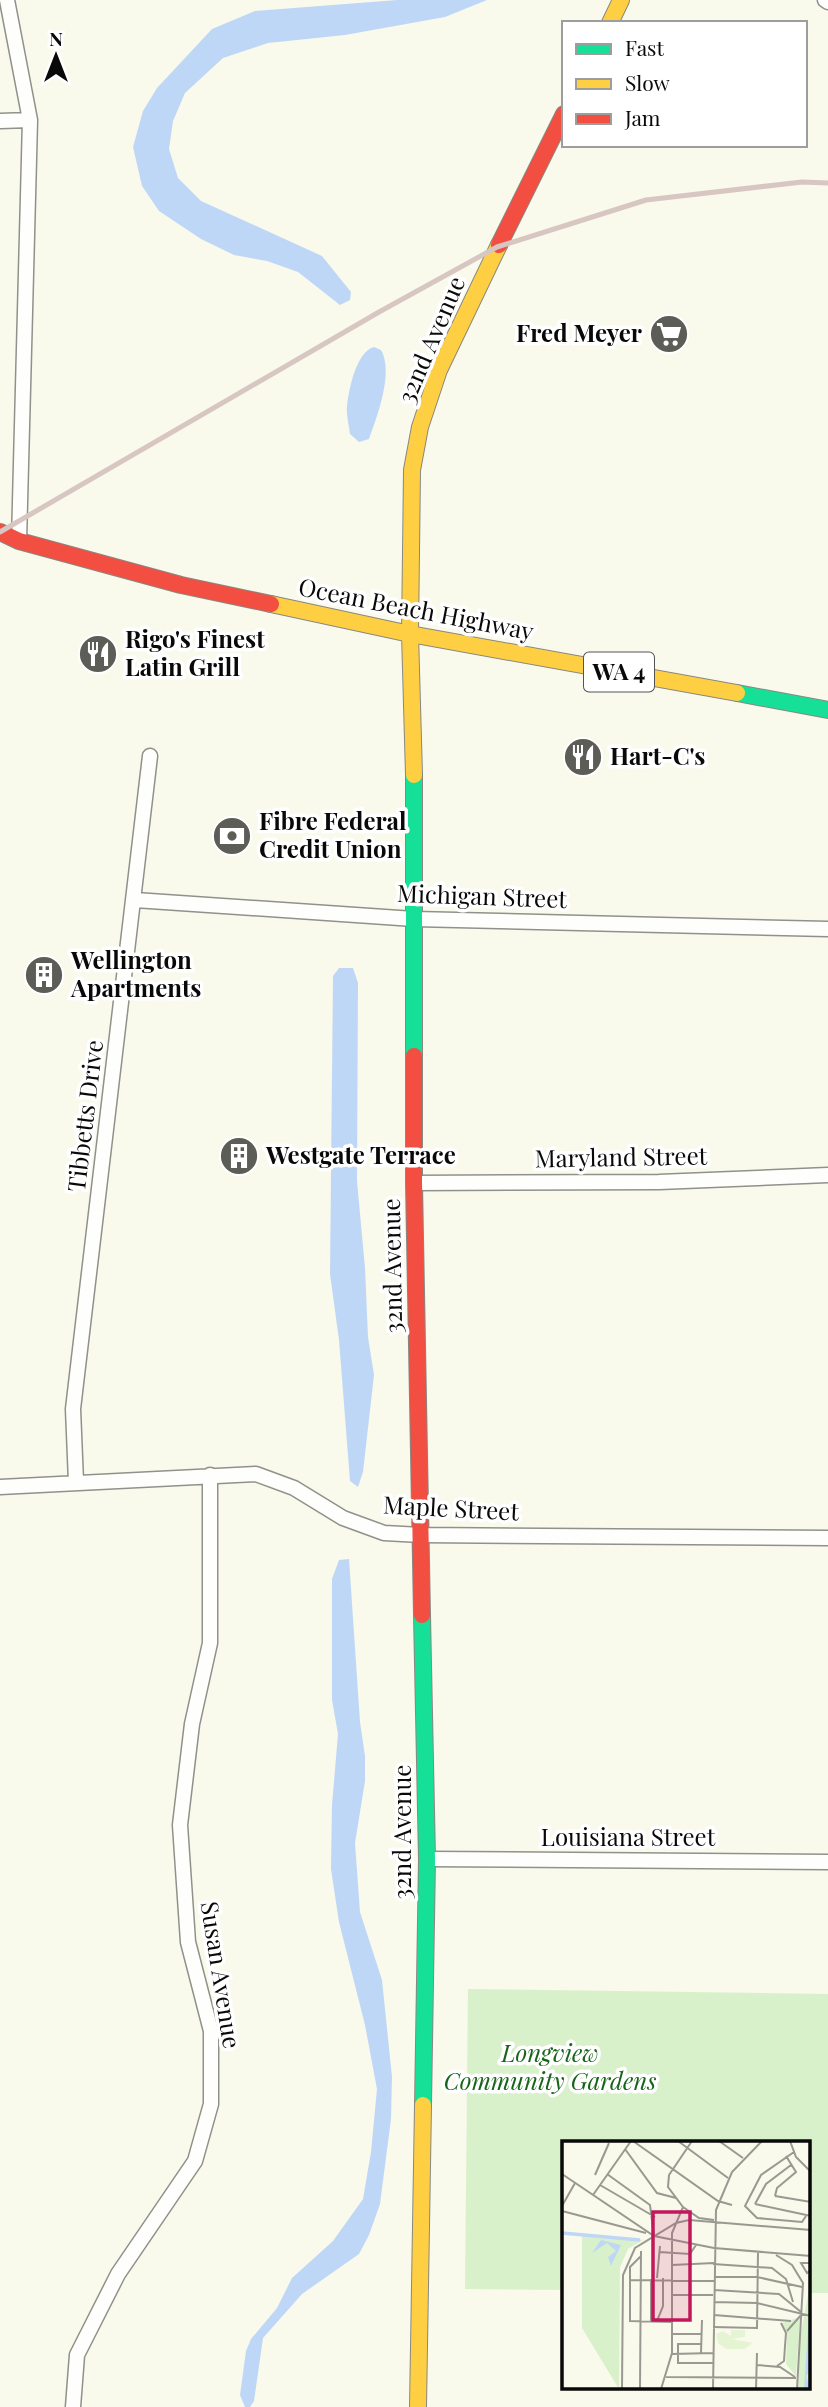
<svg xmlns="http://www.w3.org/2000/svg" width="828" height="2407" viewBox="0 0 828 2407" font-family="'Playfair Display',serif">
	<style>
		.green { fill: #d9f1ca }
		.water { fill: #bfd7f6 }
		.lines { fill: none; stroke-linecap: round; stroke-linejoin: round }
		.street-casing { stroke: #91918b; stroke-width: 17 }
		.fast-casing { stroke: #888882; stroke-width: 18 }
		.slow-casing { stroke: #888882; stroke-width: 18 }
		.jam-casing { stroke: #888882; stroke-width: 18 }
		.street { stroke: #fefefc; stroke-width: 14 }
		.fast { stroke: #16e098; stroke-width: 16 }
		.slow { stroke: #ffcf43; stroke-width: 16 }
		.jam { stroke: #f24e42; stroke-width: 16 }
		.rail { stroke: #d7c6c1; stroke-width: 5 }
		.labels { text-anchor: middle; stroke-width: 7; stroke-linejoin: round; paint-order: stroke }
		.shield { fill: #fff; stroke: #535353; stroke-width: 2 }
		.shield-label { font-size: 23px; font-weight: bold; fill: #090909 }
		.poi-label { font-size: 24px; font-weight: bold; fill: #090909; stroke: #fff; text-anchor: start }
		.street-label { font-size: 24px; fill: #090909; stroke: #fff }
		.park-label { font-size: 24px; font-style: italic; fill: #176419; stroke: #fff }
		.inset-river { fill: none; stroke: #bfd7f6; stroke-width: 3.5 }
		.inset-road { fill: none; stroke: #999991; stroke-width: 2 }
		.view { fill: #c2185b; fill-opacity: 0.15; stroke: #c2185b; stroke-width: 3.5 }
		.inset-edge { fill: none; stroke: #090909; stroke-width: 3.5 }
	</style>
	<rect width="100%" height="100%" fill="#f9f9ec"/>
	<!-- green -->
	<path class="green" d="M 468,1989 L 828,1994 L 828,2293 L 809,2293 L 809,2143 L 564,2143 L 564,2290 L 465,2289 Z"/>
	<!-- water -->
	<path class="water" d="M 397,0 L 487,0 L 445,17 L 345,35 L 268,43 L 223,58 L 185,93 L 173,121 L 169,149 L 178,178 L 201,201 L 322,256 L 351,292 L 350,300 L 340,305 L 298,272 L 267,261 L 234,255 L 201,239 L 159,211 L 142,186 L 133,147 L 143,111 L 157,88 L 212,29 L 255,11 Z
		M 374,347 L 381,350 C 394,372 377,417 369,439 L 359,442 L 350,434 C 349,425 346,415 347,406 C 349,389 356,352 374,347 Z
		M 339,968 L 353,968 L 358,983 L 357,1181 L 365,1268 L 368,1337 L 374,1375 L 363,1472 L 358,1487 L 350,1481 L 339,1340 L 330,1274 L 333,976 Z
		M 349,1559 L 360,1722 L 365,1756 L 365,1781 L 355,1843 L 360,1912 L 382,1980 L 392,2077 L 391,2119 L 380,2204 L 369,2235 L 359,2254 L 302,2294 L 263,2338 L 254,2401 L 250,2407 L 245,2407 L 240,2395 L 246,2351 L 251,2339 L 277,2308 L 292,2278 L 333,2241 L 363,2199 L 371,2152 L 377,2089 L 365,2025 L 339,1922 L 331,1869 L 332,1805 L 338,1734 L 332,1700 L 332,1579 L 339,1560 Z"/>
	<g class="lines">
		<!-- street casing -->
		<g class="street-casing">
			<path id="street" d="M 7,0 L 30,120 L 19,541
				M 825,0 L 828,2
				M 0,121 L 30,120
				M 135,900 L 414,919 L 828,929
				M 414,1183 L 659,1182 L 828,1175
				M 76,1482 L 73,1409 L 150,756
				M 0,1487 L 256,1474 L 294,1488 L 343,1518 L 384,1533 L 421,1535 L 828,1538
				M 427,1859 L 828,1862
				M 73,2407 L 77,2355 L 118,2274 L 195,2161 L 211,2104 L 211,2031 L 188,1942 L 180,1825 L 192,1724 L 210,1643 L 210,1475"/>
		</g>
		<!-- fast casing -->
		<g class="fast-casing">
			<path id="fast" d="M 737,693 L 828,710
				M 414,775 L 414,1056
				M 422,1615 L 427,1859 L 423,2105"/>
		</g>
		<!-- slow casing -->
		<g class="slow-casing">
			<path id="slow" d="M 610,23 L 621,0
				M 271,604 L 410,634 L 737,693
				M 414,775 L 410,634 L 412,470 L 420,427 L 439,370 L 499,245
				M 418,2407 L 423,2105"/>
		</g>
		<!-- jam casing -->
		<g class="jam-casing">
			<path id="jam" d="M 499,245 L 564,114
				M 0,532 L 19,541 L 181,585 L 271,604
				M 414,1056 L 414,1183 L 422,1615"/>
		</g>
		<!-- street -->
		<use href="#street" class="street"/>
		<!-- fast -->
		<use href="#fast" class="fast"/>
		<!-- slow -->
		<use href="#slow" class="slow"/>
		<!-- jam -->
		<use href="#jam" class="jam"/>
		<!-- rail -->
		<path class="rail" d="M 0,532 L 379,312 L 497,247 L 646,200 L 802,182 L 828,183"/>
	</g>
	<!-- icons -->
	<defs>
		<g id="supermarket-disc" transform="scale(2.0125)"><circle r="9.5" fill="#5d5d58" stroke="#fff"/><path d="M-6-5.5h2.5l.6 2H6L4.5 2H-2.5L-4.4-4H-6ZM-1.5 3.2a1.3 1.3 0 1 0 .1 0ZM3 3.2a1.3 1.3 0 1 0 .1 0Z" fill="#fff"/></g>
		<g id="restaurant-disc" transform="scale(2.0125)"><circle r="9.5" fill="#5d5d58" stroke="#fff"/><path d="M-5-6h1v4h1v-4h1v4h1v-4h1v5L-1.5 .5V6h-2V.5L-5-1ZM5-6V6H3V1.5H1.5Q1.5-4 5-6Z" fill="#fff"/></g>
		<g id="bank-disc" transform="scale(2.0125)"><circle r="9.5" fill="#5d5d58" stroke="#fff"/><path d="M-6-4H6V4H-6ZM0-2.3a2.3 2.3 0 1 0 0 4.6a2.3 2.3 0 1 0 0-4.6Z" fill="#fff"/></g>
		<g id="building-disc" transform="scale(2.0125)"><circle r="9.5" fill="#5d5d58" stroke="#fff"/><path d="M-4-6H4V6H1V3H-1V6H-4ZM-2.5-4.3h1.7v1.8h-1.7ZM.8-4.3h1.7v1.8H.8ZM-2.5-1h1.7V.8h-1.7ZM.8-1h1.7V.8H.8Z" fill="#fff"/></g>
	</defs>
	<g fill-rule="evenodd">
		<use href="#supermarket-disc" x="669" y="334"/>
		<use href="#restaurant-disc" x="98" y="654"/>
		<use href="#restaurant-disc" x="583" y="757"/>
		<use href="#bank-disc" x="232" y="836"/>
		<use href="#building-disc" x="44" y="975"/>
		<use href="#building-disc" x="239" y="1156"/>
	</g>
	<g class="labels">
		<!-- shield labels -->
		<rect class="shield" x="584" y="652.5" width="70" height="39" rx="5"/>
		<g class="shield-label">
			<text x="619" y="680">WA 4</text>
		</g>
		<!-- poi labels -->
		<g class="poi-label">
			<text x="642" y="342" text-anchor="end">Fred Meyer</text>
			<text x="125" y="648">Rigo's Finest<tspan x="125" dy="28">Latin Grill</tspan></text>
			<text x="610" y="765">Hart-C's</text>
			<text x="259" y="830">Fibre Federal<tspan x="259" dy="28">Credit Union</tspan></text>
			<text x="71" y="969">Wellington<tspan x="71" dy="28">Apartments</tspan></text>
			<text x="266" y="1164">Westgate Terrace</text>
		</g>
		<!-- street labels -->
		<g class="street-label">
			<text transform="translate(432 340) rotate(-67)" y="8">32nd Avenue</text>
			<text transform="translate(416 610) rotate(11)" y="8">Ocean Beach Highway</text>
			<text transform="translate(482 897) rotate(2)" y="8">Michigan Street</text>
			<text transform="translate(86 1116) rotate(-83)" y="8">Tibbetts Drive</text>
			<text transform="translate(621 1158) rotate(-1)" y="8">Maryland Street</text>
			<text transform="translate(393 1266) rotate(-91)" y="8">32nd Avenue</text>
			<text transform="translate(451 1509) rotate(3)" y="8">Maple Street</text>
			<text transform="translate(403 1832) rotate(-90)" y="8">32nd Avenue</text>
			<text x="628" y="1846">Louisiana Street</text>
			<text transform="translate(220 1975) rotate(81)" y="8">Susan Avenue</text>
		</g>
		<!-- park labels -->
		<g class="park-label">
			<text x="550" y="2062">Longview<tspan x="550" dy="28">Community Gardens</tspan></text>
		</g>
	</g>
	<!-- overview -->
	<g transform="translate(562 2141)">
		<rect width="248" height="248" fill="#f9f9ec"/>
		<path d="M 20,94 L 81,99 L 66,108 L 58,126 L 57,248 L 20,187 ZM 248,143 L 248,248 L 236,248 L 238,197 ZM 238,176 L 234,235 L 224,223 L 225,193 L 220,182 Z" fill="#d9f1ca"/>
		<path d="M 169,189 L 183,189 L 183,196 L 169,198 L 191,202 L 182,208 L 164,208 L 156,202 L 154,193 L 161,190 L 169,195 Z" fill="#e5f5d4"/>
		<path d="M 39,99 L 59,104 L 49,125 L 46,116 L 54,110 L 45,102 L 30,112 ZM 248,157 L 248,230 L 244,235 L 248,248 L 242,248 Z" fill="#bfd7f6"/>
		<path class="inset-river" d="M 0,92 L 78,99"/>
		<path class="inset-road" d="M 71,0 L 156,60 L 170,64M 116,0 L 166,37M 130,0 L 107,34 L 106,46 L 121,66 L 137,77 L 152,79M 157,0 L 181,17M 228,0 L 234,16 L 249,31M 63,8 L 95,52 L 114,57M 232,11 L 199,34 L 183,65 L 195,77 L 240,81 L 244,75M 0,33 L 92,95 L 152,107 L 249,115M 45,33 L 88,64 L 92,95M 33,34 L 47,2M 38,44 L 93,76M 31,54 L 69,0M 213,55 L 215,47 L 234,31 L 224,15M 213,55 L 249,61M 193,63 L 249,75M 193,63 L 204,43 L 229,24M 0,65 L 13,42M 0,70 L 84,92M 97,111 L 128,113 L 134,104M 214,114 L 230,124 L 241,142 L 235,248M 79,115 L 68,126 L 68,180 L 110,181M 249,122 L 239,122 L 245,132 L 249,129M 151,123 L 210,127 L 224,138 L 231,161M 110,124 L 152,122M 152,136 L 195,136 L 240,146M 95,137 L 98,105M 89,138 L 89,180M 68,139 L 152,140M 152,149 L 217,153 L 239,171M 110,154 L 151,154M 152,161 L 195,162 L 249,175M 152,174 L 229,180M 95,180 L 101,165 L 101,137M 151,186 L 195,187 L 196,111M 225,190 L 240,173M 110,193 L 139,193M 139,203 L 116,203 L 116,222 L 151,222M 139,212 L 140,179M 110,213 L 151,212M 195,224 L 218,226 L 233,236M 215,225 L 222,220 L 223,205 L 224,192 L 219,182M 104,236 L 234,237M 60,248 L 61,134 L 73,107 L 114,82 L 127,79 L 249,89M 78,248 L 79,110M 99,248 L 110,212 L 110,92 L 121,66M 100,248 L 122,248M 151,248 L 154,69 L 170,31 L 200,0M 194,248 L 195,212"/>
		<path class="view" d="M 91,71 L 128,71 L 128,179 L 91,179 Z"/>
		<rect width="248" height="248" class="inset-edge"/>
	</g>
	<!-- legend -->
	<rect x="562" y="21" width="245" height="126" fill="#ffffff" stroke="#9d9d9d" stroke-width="2"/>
	<rect x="576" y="44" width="35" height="10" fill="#16e098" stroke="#9d9d9d" stroke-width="2"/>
	<text x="625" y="56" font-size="21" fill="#090909">Fast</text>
	<rect x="576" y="79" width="35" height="10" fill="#ffcf43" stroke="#9d9d9d" stroke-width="2"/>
	<text x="625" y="91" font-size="21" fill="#090909">Slow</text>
	<rect x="576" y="114" width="35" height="10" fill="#f24e42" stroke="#9d9d9d" stroke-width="2"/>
	<text x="625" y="126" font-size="21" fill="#090909">Jam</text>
	<!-- north arrow -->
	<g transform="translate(56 56)" stroke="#ffffff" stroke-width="5" paint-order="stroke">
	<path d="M0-5L12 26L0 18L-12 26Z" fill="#090909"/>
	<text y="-10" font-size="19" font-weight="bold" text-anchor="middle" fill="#090909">N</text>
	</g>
</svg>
